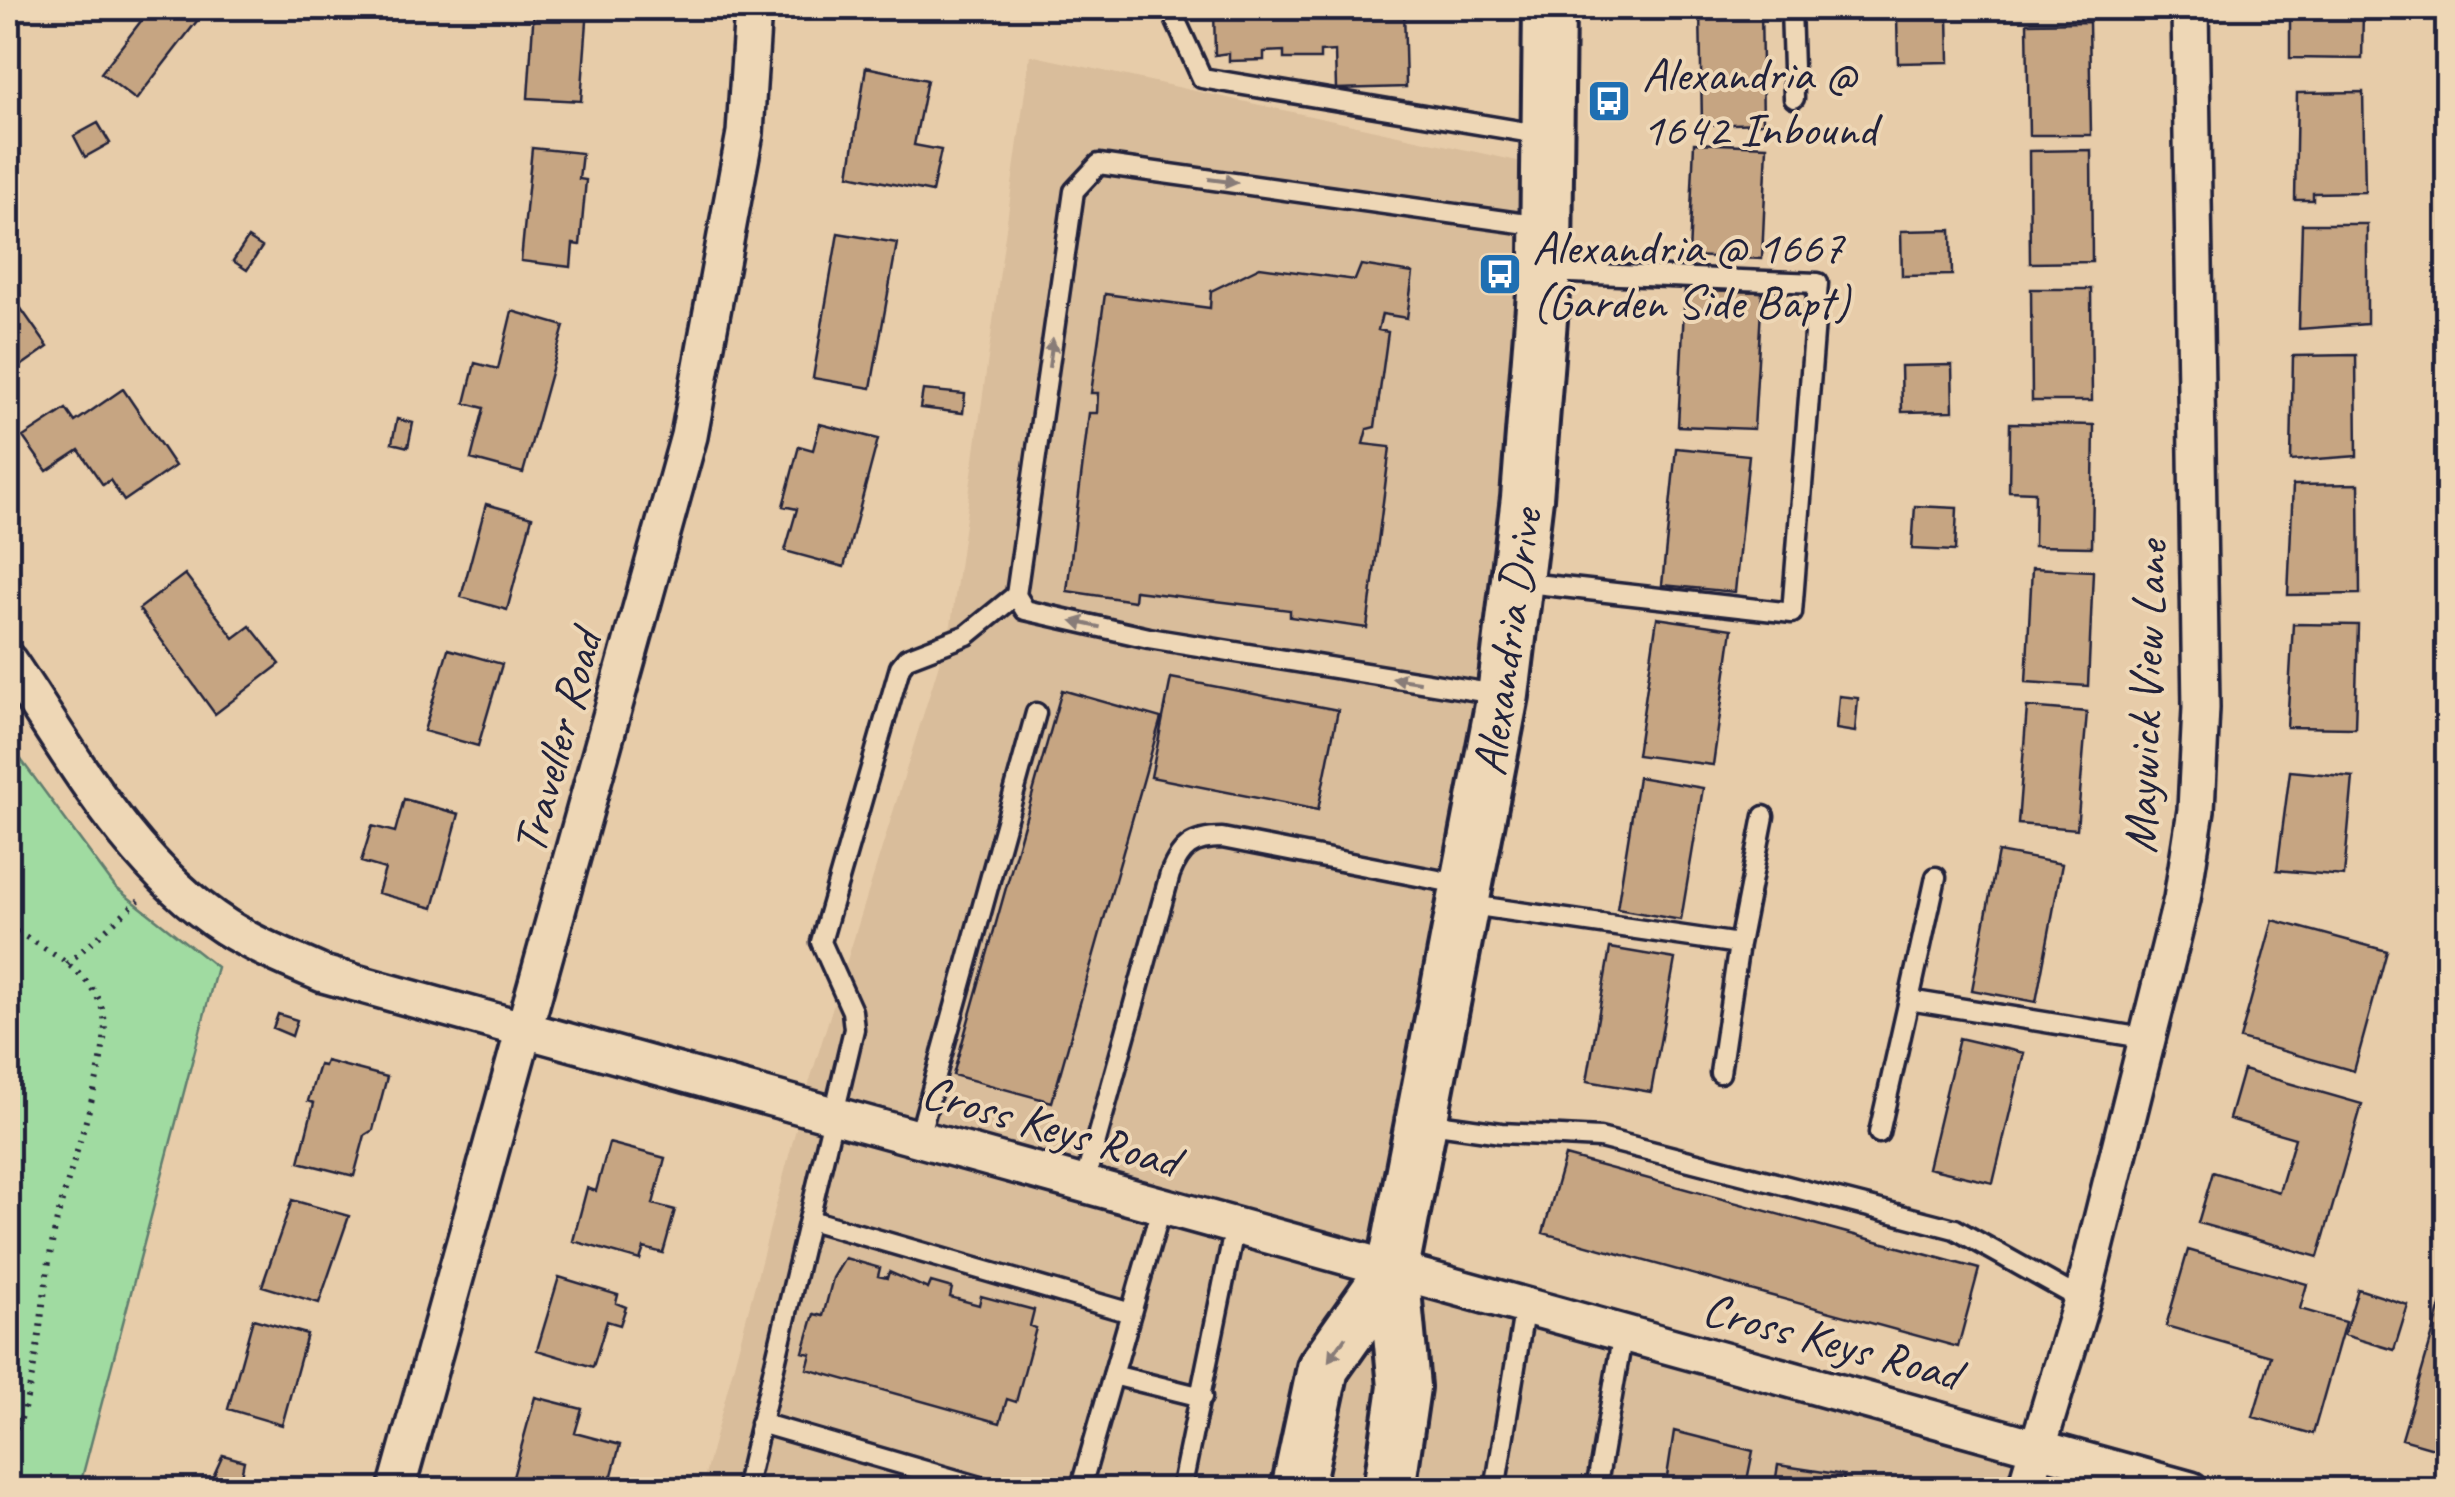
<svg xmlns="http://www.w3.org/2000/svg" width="2455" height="1497" viewBox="0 0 2455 1497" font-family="Caveat,sans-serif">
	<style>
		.built { fill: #d9bd9b }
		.green { fill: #a0dba1; stroke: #617e6e; stroke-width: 2.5 }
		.building { fill: #c6a582; stroke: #22223b; stroke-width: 2.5 }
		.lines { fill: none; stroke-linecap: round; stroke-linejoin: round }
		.lane-casing { stroke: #22223b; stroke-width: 25 }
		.street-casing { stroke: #22223b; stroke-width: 42 }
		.secondary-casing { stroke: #22223b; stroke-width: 58 }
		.path { stroke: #22223b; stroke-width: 6; stroke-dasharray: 2.5 8; stroke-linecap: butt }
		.lane { stroke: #eed7b6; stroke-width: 18 }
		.street { stroke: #eed7b6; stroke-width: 35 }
		.secondary { stroke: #eed7b6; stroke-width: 50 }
		.oneway { fill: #887c78 }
		.labels { text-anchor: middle; stroke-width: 8; stroke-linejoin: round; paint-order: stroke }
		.poi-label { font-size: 48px; fill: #22223b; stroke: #eed7b6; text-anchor: start }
		.street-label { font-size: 48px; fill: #22223b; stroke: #eed7b6 }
	</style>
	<rect width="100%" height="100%" fill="#e7cca9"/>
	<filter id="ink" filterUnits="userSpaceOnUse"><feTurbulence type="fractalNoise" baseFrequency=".01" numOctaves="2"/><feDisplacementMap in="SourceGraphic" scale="20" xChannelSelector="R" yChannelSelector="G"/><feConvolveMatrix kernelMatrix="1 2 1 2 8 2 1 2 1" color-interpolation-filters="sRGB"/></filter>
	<g filter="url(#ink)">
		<!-- built -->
		<path class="built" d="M 1030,55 L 1550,168 L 1546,255 L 1393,1269 L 2039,1447 L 2051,1489 L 701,1490 L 802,1106 L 951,625 Z"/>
		<!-- green -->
		<path class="green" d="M 8,742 L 115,887 L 217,967 L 79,1489 L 8,1489 Z"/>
		<!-- building -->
		<path class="building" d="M 151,8 L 207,8 L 136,100 L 101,73 Z
			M 534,8 L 588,8 L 581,101 L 528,98 Z
			M 879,8 L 986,8 L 986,14 L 897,10 L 897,15 L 879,15 Z
			M 1214,8 L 1404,8 L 1406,87 L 1336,89 L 1335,51 L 1320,52 L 1320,59 L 1284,59 L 1284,51 L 1264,52 L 1264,60 L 1229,61 L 1229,53 L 1215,55 Z
			M 1700,8 L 1761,8 L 1763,123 L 1702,125 Z
			M 2290,8 L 2381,8 L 2381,11 L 2363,11 L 2362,59 L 2290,58 Z
			M 1948,15 L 1949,62 L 1898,63 L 1897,16 Z
			M 2089,22 L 2091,135 L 2029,135 L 2027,23 Z
			M 866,67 L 927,80 L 914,145 L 941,150 L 932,192 L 849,175 Z
			M 2363,92 L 2365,192 L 2313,193 L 2313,200 L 2295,200 L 2297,93 Z
			M 98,123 L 110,143 L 85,157 L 74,136 Z
			M 1694,143 L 1767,146 L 1762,259 L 1689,256 Z
			M 532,148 L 582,153 L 579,179 L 586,180 L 580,245 L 573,244 L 571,267 L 521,261 Z
			M 2091,150 L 2092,262 L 2030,263 L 2029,151 Z
			M 2302,224 L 2367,224 L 2367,324 L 2299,329 Z
			M 1951,230 L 1952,275 L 1902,276 L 1901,231 Z
			M 838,233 L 897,243 L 871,388 L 813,378 Z
			M 248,238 L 262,247 L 247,270 L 233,261 Z
			M 1361,265 L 1413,273 L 1407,318 L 1382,314 L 1378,330 L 1388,332 L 1375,427 L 1367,429 L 1363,444 L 1390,447 L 1367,628 L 1290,617 L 1290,610 L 1135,591 L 1134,601 L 1067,591 L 1089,413 L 1097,413 L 1098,393 L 1091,393 L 1105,294 L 1210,308 L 1211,291 L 1260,267 L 1355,280 Z
			M 1685,289 L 1762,292 L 1754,429 L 1678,426 Z
			M 2031,289 L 2091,289 L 2092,401 L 2032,401 Z
			M 8,290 L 48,347 L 8,375 Z
			M 512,311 L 564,326 L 523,473 L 471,459 L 484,408 L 465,403 L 475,363 L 498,369 Z
			M 2356,355 L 2357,456 L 2291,461 L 2293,356 Z
			M 1952,365 L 1953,411 L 1902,412 L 1901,366 Z
			M 123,389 L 175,466 L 124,501 L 110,480 L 103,485 L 79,450 L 47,471 L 23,437 L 66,409 L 75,422 Z
			M 923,390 L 965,394 L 963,413 L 920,408 Z
			M 397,419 L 413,423 L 408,447 L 392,443 Z
			M 2010,423 L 2094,425 L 2092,547 L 2034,546 L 2035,492 L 2009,491 Z
			M 820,424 L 878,439 L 844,567 L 785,551 L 797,509 L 783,506 L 799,446 L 813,450 Z
			M 1676,448 L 1749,455 L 1735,592 L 1662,585 Z
			M 2359,484 L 2360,594 L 2288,595 L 2293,485 Z
			M 486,504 L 532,517 L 507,610 L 461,597 Z
			M 1915,506 L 1957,508 L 1955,551 L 1912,549 Z
			M 2032,568 L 2093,571 L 2088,686 L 2026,682 Z
			M 185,574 L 234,638 L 250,626 L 280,664 L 215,714 L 139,609 Z
			M 1657,618 L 1732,629 L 1713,765 L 1637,755 Z
			M 2293,624 L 2358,625 L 2355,728 L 2287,727 Z
			M 448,649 L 502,664 L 478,746 L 424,731 Z
			M 1171,678 L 1338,710 L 1318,810 L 1151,777 Z
			M 1062,690 L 1161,718 L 1052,1102 L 953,1075 Z
			M 1839,696 L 1858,698 L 1855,732 L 1836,729 Z
			M 2027,707 L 2087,712 L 2077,829 L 2018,824 Z
			M 2290,771 L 2353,777 L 2344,876 L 2277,870 Z
			M 1638,777 L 1703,788 L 1681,920 L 1617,909 Z
			M 404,799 L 459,814 L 433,908 L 378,893 L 385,869 L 361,862 L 372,826 L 395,832 Z
			M 1998,852 L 2062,864 L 2036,1002 L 1972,990 Z
			M 2273,920 L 2387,951 L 2354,1071 L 2240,1039 Z
			M 1610,948 L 1675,959 L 1651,1092 L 1587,1081 Z
			M 278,1014 L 297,1020 L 292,1036 L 273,1028 Z
			M 1959,1038 L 2024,1053 L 1993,1183 L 1928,1168 Z
			M 326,1061 L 387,1077 L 373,1130 L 365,1135 L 354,1176 L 299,1162 L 314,1103 L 308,1101 L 319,1065 L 324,1066 Z
			M 2243,1070 L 2362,1104 L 2318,1257 L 2198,1223 L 2213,1172 L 2279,1192 L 2295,1138 L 2229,1119 Z
			M 609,1143 L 665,1158 L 653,1204 L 675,1210 L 663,1253 L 644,1248 L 640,1260 L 573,1241 L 587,1188 L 596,1191 Z
			M 1565,1156 L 1979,1269 L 1958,1347 L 1543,1233 Z
			M 292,1200 L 349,1216 L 319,1303 L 262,1286 Z
			M 2188,1250 L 2307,1284 L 2300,1309 L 2345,1322 L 2313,1434 L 2253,1417 L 2271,1356 L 2166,1326 Z
			M 845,1258 L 880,1268 L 878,1276 L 887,1278 L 889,1272 L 928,1289 L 931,1282 L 952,1288 L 950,1297 L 979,1305 L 981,1296 L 1034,1310 L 1030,1326 L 1036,1328 L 1016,1402 L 1007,1399 L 1000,1423 L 807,1369 L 811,1354 L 803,1352 L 814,1314 L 823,1316 L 833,1278 Z
			M 559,1277 L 618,1295 L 616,1303 L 626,1307 L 620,1325 L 607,1321 L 593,1367 L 537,1350 Z
			M 2448,1282 L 2448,1452 L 2402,1439 Z
			M 2358,1289 L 2408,1305 L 2394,1350 L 2344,1335 Z
			M 253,1319 L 307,1334 L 282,1425 L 228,1409 Z
			M 535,1397 L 582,1409 L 575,1433 L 620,1445 L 608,1490 L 510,1488 Z
			M 1674,1431 L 1753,1451 L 1745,1490 L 1666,1483 Z
			M 223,1455 L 244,1461 L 241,1476 L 269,1485 L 268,1490 L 207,1490 Z
			M 1778,1465 L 1844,1475 L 1842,1490 L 1774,1490 Z"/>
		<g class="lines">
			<!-- lane casing -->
			<g class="lane-casing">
				<path id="lane" d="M 1791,8 L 1794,98
					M 1176,21 L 1202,78 L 1544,135
					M 1518,582 L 1792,613 L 1818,283 L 1546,272
					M 1502,695 L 1149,638 L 1025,610 L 1016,595 L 1074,191 L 1099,164 L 1542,226
					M 1936,877 L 1909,1000 L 2150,1039
					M 1464,904 L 1739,944 L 1764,816
					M 1720,1073 L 1739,944
					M 1423,1122 L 1501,1133 L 1600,1138 L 1955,1229 L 2082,1300
					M 1879,1133 L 1909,1000
					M 919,1137 L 1036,713
					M 1084,1184 L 1170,874 C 1181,847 1192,838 1222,838 L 1464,885
					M 810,1220 L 1131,1313
					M 1113,1375 L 1202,1397
					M 760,1423 L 991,1490
					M 745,1490 L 854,1029 L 852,1011 L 821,942 L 900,667 L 907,658 L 967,635 L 1016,595
					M 1080,1490 L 1162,1205
					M 1181,1490 L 1235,1226
					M 1495,1490 L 1525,1305
					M 1596,1490 L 1623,1332"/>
			</g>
			<!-- street casing -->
			<g class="street-casing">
				<path id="street" d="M 8,661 C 71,753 129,865 226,927 C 256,946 290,960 323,974 L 2191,1490
					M 396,1490 L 689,436 L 745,133 L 753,8
					M 2025,1490 L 2082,1300 L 2182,899 L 2196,810 L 2201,708 L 2190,8"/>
			</g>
			<!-- secondary casing -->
			<g class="secondary-casing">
				<path id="secondary" d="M 1297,1490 L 1323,1368 L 1393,1269
					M 1389,1490 L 1404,1387 L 1393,1269 L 1503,695 L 1527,498 L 1546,255 L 1549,8"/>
			</g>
			<!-- path -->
			<path class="path" d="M 8,926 C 42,948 97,972 104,1017 C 111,1058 67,1176 56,1224 C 38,1306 43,1373 8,1453
				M 67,964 L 139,900"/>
			<!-- lane -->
			<use href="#lane" class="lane"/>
			<!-- street -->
			<use href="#street" class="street"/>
			<!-- secondary -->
			<use href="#secondary" class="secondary"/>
		</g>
		<!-- one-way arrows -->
		<defs><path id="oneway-solid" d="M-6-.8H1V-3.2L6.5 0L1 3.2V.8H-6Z" transform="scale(2.5)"/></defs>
		<g class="oneway">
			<use href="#oneway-solid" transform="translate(1223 181) rotate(8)"/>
			<use href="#oneway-solid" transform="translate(1051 353) rotate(-82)"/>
			<use href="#oneway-solid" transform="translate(1086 624) rotate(-167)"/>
			<use href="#oneway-solid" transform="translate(1406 680) rotate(-171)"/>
			<use href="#oneway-solid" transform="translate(1337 1349) rotate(125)"/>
		</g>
	</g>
	<!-- icons -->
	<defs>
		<g id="bus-square" transform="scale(2.25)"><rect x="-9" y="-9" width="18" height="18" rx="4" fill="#1f6fb2" stroke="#eed7b6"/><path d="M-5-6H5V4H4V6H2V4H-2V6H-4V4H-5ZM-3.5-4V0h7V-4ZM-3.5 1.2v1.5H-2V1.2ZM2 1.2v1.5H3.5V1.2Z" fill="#fff"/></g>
	</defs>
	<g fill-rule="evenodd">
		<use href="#bus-square" x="1609" y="101"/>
		<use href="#bus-square" x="1500" y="274"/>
	</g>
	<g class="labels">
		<!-- poi labels -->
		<g class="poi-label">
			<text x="1642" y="90">Alexandria @<tspan x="1642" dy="55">1642 Inbound</tspan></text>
			<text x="1532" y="263">Alexandria @ 1667<tspan x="1532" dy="55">(Garden Side Bapt)</tspan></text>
		</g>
		<!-- street labels -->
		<g class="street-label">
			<text transform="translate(1506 642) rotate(-82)" y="17">Alexandria Drive</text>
			<text transform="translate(2144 697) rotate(-88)" y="17">Maywick View Lane</text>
			<text transform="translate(556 742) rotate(-75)" y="17">Traveller Road</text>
			<text transform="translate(1051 1125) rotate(16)" y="17">Cross Keys Road</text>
			<text transform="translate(1832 1340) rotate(15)" y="17">Cross Keys Road</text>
		</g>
	</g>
	<!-- margin -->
	<rect width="2455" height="1497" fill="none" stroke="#eed7b6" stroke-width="40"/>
	<rect x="20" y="20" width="2415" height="1457" fill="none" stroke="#22223b" stroke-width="4" filter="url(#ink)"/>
</svg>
